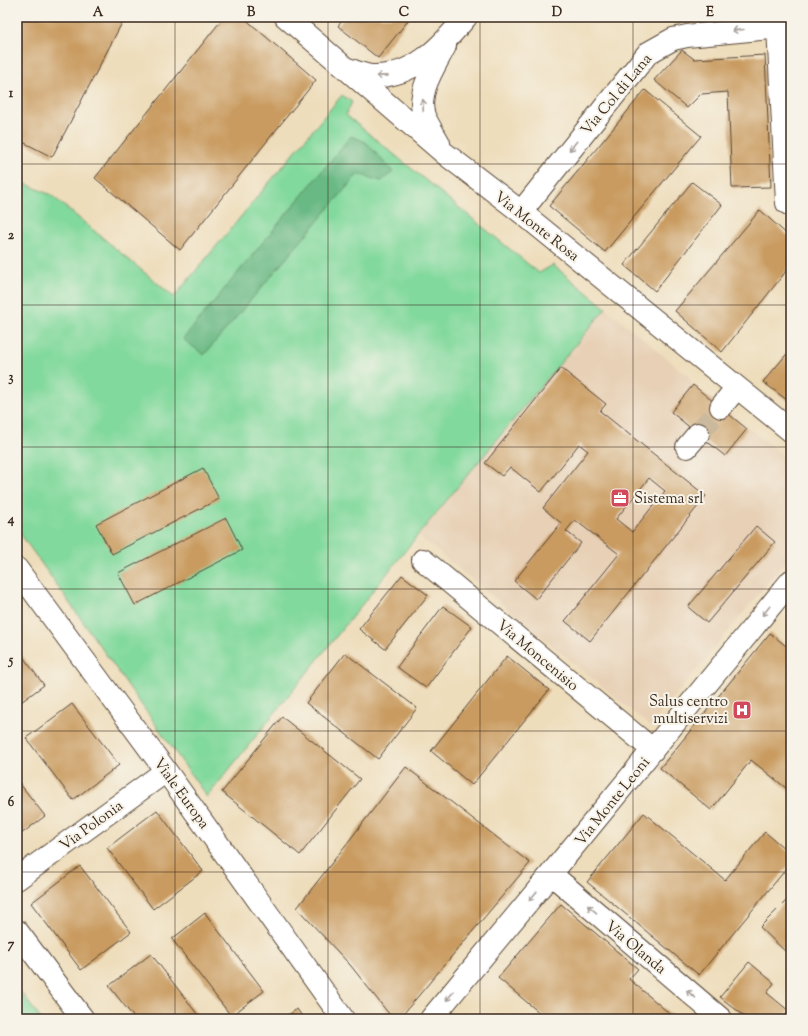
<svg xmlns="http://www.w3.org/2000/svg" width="808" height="1036" viewBox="0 0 808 1036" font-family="'Sorts Mill Goudy',serif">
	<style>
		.built { fill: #e7d0b5 }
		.green { fill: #82d99d; stroke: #5e825e }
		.forest { fill: #69b984; stroke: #527251 }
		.building { fill: #c99b61; fill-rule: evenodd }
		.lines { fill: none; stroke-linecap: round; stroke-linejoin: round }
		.minor-tunnel { stroke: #cab99c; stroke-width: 22; stroke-dasharray: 22 11; stroke-linecap: butt }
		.minor-casing { stroke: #564536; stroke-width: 24 }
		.minor { stroke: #fff; stroke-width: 22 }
		.oneway { stroke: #a79f9a }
		.grid { fill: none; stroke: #3b2a1e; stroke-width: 1; stroke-opacity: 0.55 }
		.labels { text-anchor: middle; stroke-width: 4; stroke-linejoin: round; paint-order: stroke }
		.street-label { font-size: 15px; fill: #3b2a1e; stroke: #f7f3e8 }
		.poi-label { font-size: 15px; fill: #3b2a1e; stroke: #f7f3e8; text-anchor: start }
		.neatline { fill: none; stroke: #3b2a1e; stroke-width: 1.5 }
		.grid-label { font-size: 13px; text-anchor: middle; font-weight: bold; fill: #3b2a1e }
	</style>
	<rect width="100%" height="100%" fill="#f7f3e8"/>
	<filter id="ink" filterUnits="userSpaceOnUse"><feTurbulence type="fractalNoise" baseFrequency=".025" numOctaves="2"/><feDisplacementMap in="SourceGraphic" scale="8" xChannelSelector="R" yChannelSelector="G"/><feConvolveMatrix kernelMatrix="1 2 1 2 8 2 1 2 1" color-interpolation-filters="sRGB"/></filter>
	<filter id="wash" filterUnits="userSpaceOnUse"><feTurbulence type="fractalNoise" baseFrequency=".012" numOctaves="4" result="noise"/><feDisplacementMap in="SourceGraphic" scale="16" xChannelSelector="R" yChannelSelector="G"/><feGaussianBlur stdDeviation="0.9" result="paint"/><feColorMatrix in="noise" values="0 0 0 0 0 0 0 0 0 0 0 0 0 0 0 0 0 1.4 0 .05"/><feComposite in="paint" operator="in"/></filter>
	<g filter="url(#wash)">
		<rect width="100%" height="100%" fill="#edb"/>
		<!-- built -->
		<path class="built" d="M 606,308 L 688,376 L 693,385 L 791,461 L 791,555 L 650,726 L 418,535 Z"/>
		<!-- green -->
		<path class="green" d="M 342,95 L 352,102 L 346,115 L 539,273 L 553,265 L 606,308 L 418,535 L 207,797 L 17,529 L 17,180 L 51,195 L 174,297 Z
			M 17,987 L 41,1019 L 17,1019 Z"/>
		<!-- forest -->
		<path class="forest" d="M 351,136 L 366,142 L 393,172 L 381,181 L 358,174 L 204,355 L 183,339 Z"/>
		<g id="blocks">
			<!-- building -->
			<path class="building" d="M 17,17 L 125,17 L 52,157 L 17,139 Z
				M 224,17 L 243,17 L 316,80 L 180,250 L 95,178 Z
				M 345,17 L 411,17 L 378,58 L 338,26 Z
				M 682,50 L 694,59 L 765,55 L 771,187 L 732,188 L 728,92 L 701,94 L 687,108 L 654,80 Z
				M 645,90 L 701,136 L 605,252 L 549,206 Z
				M 692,182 L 722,205 L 655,291 L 624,265 Z
				M 760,210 L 791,238 L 791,265 L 722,352 L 675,311 Z
				M 791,349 L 791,403 L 763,382 Z
				M 561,368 L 606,404 L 600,411 L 706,496 L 590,641 L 565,621 L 619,554 L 575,520 L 566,531 L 581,543 L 536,599 L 514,581 L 561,523 L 543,508 L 588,451 L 579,444 L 541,492 L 510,467 L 502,476 L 485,463 ZM 649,478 L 665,491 L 632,532 L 616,519 Z
				M 693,385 L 747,429 L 725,456 L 671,412 Z
				M 203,468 L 219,499 L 112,554 L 96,524 Z
				M 226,518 L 242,550 L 135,605 L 118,573 Z
				M 756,526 L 775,542 L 707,623 L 688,607 Z
				M 402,575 L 428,595 L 385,649 L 359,629 Z
				M 443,606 L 472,627 L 426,688 L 397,667 Z
				M 770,633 L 791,650 L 791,792 L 751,760 L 711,810 L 660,768 Z
				M 17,649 L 44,685 L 17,705 Z
				M 345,653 L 417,708 L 378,759 L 306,703 Z
				M 507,656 L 549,690 L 472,785 L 431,751 Z
				M 72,704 L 119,765 L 73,800 L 26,738 Z
				M 282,717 L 360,779 L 300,855 L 222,792 Z
				M 406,767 L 530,863 L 399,1019 L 393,1019 L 351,966 L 297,908 Z
				M 17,780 L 45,816 L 17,837 Z
				M 157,810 L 203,871 L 153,909 L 107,848 Z
				M 644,813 L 725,880 L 765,832 L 791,854 L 791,863 L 699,975 L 587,882 Z
				M 80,866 L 131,932 L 81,970 L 31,903 Z
				M 791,896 L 791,953 L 789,955 L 760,927 Z
				M 561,904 L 638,969 L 629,979 L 676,1019 L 547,1019 L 498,978 Z
				M 205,913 L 264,991 L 231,1016 L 172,939 Z
				M 151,954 L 201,1019 L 135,1019 L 109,986 Z
				M 749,962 L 774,983 L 767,993 L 789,1011 L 782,1019 L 748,1019 L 720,997 Z
				M 297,1009 L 304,1019 L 283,1019 Z"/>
		</g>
	</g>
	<g filter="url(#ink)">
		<use href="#blocks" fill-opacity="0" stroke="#564536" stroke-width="1"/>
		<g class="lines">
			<!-- minor-tunnel -->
			<path class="minor-tunnel" d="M 698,434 L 721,407"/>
			<!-- minor casing -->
			<g class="minor-casing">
				<path id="minor" d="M 286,17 L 444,153 L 521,212 L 791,431
					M 778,27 L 787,203 L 791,205
					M 347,69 C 355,71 363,75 371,76 C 413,78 441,47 466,17
					M 439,143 C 434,134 428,125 424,116 C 416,92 435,66 445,46
					M 521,212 L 648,53 L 673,39 L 687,36 L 791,26
					M 721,407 L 737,387
					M 687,447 L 698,434
					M 423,560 L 653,750
					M 17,569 L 166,771 L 343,1019
					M 551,874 L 721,1019
					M 17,879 L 166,771
					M 17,931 L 83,1019
					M 431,1019 L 551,874 L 791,581"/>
			</g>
			<!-- minor -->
			<use href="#minor" class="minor"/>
		</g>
		<!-- one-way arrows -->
		<defs><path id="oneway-shaft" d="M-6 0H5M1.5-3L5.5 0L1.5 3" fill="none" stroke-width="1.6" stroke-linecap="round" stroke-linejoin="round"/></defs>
		<g class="oneway">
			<use href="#oneway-shaft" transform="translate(738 30) rotate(175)"/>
			<use href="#oneway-shaft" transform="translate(382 76) rotate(179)"/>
			<use href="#oneway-shaft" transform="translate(423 105) rotate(-93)"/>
			<use href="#oneway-shaft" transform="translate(573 146) rotate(129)"/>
			<use href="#oneway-shaft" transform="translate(766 611) rotate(129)"/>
			<use href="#oneway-shaft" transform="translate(533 896) rotate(130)"/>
			<use href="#oneway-shaft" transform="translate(592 909) rotate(-140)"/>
			<use href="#oneway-shaft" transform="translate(691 994) rotate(-140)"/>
			<use href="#oneway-shaft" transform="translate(450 996) rotate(130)"/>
		</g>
	</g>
	<!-- grid -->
	<path class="grid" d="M 175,17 L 175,1019M 328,17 L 328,1019M 480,17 L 480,1019M 633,17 L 633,1019M 17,164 L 791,164M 17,305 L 791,305M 17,447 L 791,447M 17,589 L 791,589M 17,731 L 791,731M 17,872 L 791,872"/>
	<!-- icons -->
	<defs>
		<g id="office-square" transform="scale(1)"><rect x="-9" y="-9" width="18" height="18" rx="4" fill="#d1495b" stroke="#f7f3e8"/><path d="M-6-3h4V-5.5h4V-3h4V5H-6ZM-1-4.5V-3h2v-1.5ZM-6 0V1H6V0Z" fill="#fff"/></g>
		<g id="hospital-square" transform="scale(1)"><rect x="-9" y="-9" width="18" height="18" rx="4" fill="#d1495b" stroke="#f7f3e8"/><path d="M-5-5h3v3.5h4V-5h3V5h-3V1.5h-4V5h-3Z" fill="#fff"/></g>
	</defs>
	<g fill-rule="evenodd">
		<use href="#office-square" x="620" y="498"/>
		<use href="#hospital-square" x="742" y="710"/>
	</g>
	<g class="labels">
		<!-- street labels -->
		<g class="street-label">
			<text transform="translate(616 94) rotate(-50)" y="5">Via Col di Lana</text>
			<text transform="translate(537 226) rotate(38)" y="5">Via Monte Rosa</text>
			<text transform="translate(538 655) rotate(40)" y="5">Via Moncenisio</text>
			<text transform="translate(182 793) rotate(54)" y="5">Viale Europa</text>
			<text transform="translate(612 801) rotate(-51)" y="5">Via Monte Leoni</text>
			<text transform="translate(91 825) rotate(-36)" y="5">Via Polonia</text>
			<text transform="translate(636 947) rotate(40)" y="5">Via Olanda</text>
		</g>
		<!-- poi labels -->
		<g class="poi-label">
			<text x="634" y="503">Sistema srl</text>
			<text x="728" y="706" text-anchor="end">Salus centro<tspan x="728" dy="17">multiservizi</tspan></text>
		</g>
	</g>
	<!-- margin -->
	<rect width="808" height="1036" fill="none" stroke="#f7f3e8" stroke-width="44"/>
	<rect x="22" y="22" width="764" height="992" class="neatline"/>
	<g class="grid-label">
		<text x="98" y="16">A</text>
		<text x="251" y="16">B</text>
		<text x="404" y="16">C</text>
		<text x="557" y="16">D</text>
		<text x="710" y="16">E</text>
		<text x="11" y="97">1</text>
		<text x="11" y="239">2</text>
		<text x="11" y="381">3</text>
		<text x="11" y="523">4</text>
		<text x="11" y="664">5</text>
		<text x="11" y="806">6</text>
		<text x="11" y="948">7</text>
	</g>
</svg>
